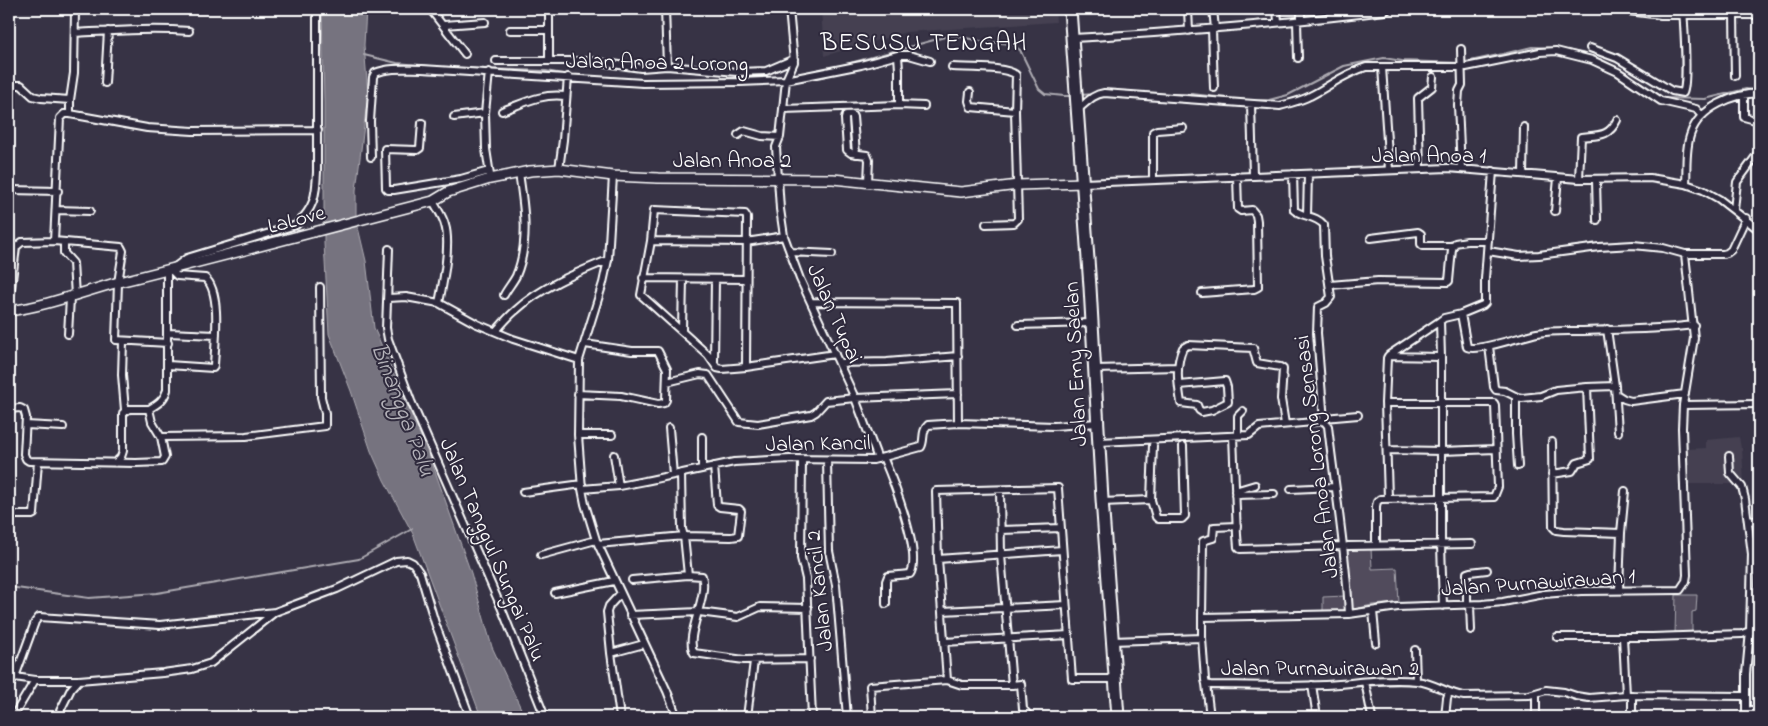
<svg xmlns="http://www.w3.org/2000/svg" width="1768" height="726" viewBox="0 0 1768 726" font-family="'Indie Flower',sans-serif">
	<style>
		.built { fill: #444051 }
		.green { fill: #514c5c; stroke: #a8a6ae }
		.water { fill: #76737f; stroke: #adabb2 }
		.lines { fill: none; stroke-linecap: round; stroke-linejoin: round }
		.stream { stroke: #adabb2; stroke-width: 2 }
		.minor-casing { stroke: #fff; stroke-width: 10 }
		.tertiary-casing { stroke: #fff; stroke-width: 12 }
		.trunk-casing { stroke: #fff; stroke-width: 15 }
		.minor { stroke: #2f2a3d; stroke-width: 6 }
		.tertiary { stroke: #2f2a3d; stroke-width: 9 }
		.trunk { stroke: #2f2a3d; stroke-width: 11 }
		.labels { text-anchor: middle; stroke-width: 4; stroke-linejoin: round; paint-order: stroke }
		.street-label { font-size: 22px; fill: #fff; stroke: #2f2a3d }
		.water-label { font-size: 24px; font-style: italic; fill: #b4b2b9; stroke: #2f2a3d }
		.quarter-label { font-size: 25px; letter-spacing: 1px; fill: #fff; stroke: #2f2a3d }
	</style>
	<rect width="100%" height="100%" fill="#373345"/>
	<filter id="ink" filterUnits="userSpaceOnUse"><feTurbulence type="fractalNoise" baseFrequency=".02" numOctaves="2"/><feDisplacementMap in="SourceGraphic" scale="10" xChannelSelector="R" yChannelSelector="G"/><feConvolveMatrix kernelMatrix="1 2 1 2 8 2 1 2 1" color-interpolation-filters="sRGB"/></filter>
	<g filter="url(#ink)">
		<!-- built -->
		<path class="built" d="M 821,9 L 1055,9 L 1056,22 L 906,32 L 824,56 Z
			M 1739,437 L 1741,448 L 1742,448 L 1744,484 L 1687,484 L 1687,449 L 1706,448 L 1706,440 Z"/>
		<!-- green -->
		<path class="green" d="M 1371,548 L 1372,569 L 1397,568 L 1399,603 L 1372,605 L 1350,610 L 1346,549 Z
			M 1676,595 L 1697,595 L 1696,611 L 1692,612 L 1692,634 L 1675,634 Z
			M 1345,596 L 1345,611 L 1323,611 L 1323,597 Z"/>
		<!-- water -->
		<path class="water" d="M 322,9 L 366,9 L 364,45 L 368,93 L 356,190 L 356,219 L 366,261 L 374,328 L 431,460 L 471,573 L 492,647 L 525,717 L 481,717 L 413,534 L 384,480 L 371,451 L 351,391 L 329,334 L 324,243 L 324,103 Z"/>
		<g class="lines">
			<!-- stream -->
			<path class="stream" d="M 364,55 L 397,63 L 441,67
				M 843,65 L 952,35 L 980,41 L 1012,44 L 1020,50 L 1039,89 L 1045,94 L 1064,96 L 1072,96
				M 458,68 L 546,71 L 568,75
				M 695,79 L 785,77
				M 1157,94 L 1192,94 L 1250,101 L 1269,100 L 1288,95 L 1344,66 L 1384,58 L 1402,61 L 1461,63 L 1503,54 L 1532,47 L 1555,48 L 1582,53 L 1602,60 L 1629,74 L 1663,98 L 1705,99 L 1746,89 L 1757,91
				M 1080,95 L 1095,94
				M 9,587 L 89,598 L 157,593 L 359,559 L 412,529"/>
			<!-- minor casing -->
			<g class="minor-casing">
				<path id="minor" d="M 75,9 L 74,73 L 70,100 L 70,114 L 64,114 L 60,118 L 54,241 L 121,247 L 123,251 L 118,283 L 116,340 L 168,343
					M 430,9 L 465,54
					M 549,9 L 549,61 L 591,61 L 641,68 L 667,66
					M 665,9 L 667,66 L 737,72 L 766,71 L 794,59
					M 1188,9 L 1189,31
					M 1213,9 L 1215,29
					M 1277,9 L 1278,22
					M 1301,9 L 1301,20
					M 1612,9 L 1661,15 L 1759,15
					M 1734,15 L 1735,76
					M 1297,21 L 1298,58
					M 444,25 L 485,22
					M 1212,29 L 1214,88
					M 510,30 L 549,30
					M 75,33 C 113,31 151,28 189,31
					M 1073,38 C 1177,32 1281,24 1385,11 L 1388,9
					M 1590,48 L 1617,58 L 1672,91 L 1683,93 C 1688,83 1684,23 1683,9
					M 898,55 L 899,70 L 899,105
					M 496,61 L 549,61
					M 952,67 C 966,68 1007,66 1016,75 L 1015,111 L 1018,219 L 1014,223 L 986,224
					M 1382,67 L 1389,170
					M 489,72 L 485,113 L 486,149 L 490,175
					M 105,83 L 108,31
					M 9,85 L 21,85 L 33,96 L 41,98 L 70,100
					M 970,92 L 969,101 L 971,107 L 1015,111
					M 1744,95 L 1744,117 L 1759,121
					M 1251,104 L 1253,175
					M 783,109 L 786,80 L 794,62 L 789,9
					M 1077,110 C 1087,103 1091,95 1104,93 L 1280,106 C 1290,103 1301,101 1310,96 C 1330,86 1343,74 1366,67 L 1466,67 L 1540,52 L 1556,51 L 1592,60 L 1618,72 L 1661,101 L 1696,109 L 1702,116
					M 502,111 C 524,103 542,93 565,96
					M 70,114 L 147,128 L 193,131 L 318,130
					M 454,117 L 485,113
					M 422,123 L 420,148 L 417,150 L 385,149 L 386,188 L 388,190 L 394,190 L 461,179 L 489,171
					M 738,135 L 744,131 L 762,136 L 780,137
					M 856,154 L 853,117 L 852,115 L 846,115 L 845,119 L 847,150 L 851,153 L 867,155 L 869,160 L 868,182
					M 371,157 L 370,121 L 373,77 L 375,73 C 390,67 406,69 422,69 L 643,83 L 740,82 L 786,80 L 861,65 L 898,55 L 909,55 L 930,61
					M 559,169 L 563,140 L 568,77
					M 1420,169 L 1418,98 L 1432,87 L 1433,77
					M 1461,169 L 1458,105 L 1459,91 L 1462,85 L 1461,49
					M 1493,171 L 1485,279 L 1485,303 L 1483,305 L 1461,314 L 1467,347 C 1477,352 1523,336 1537,333 C 1552,330 1568,331 1583,331 C 1620,329 1657,330 1694,325
					M 1293,174 L 1294,210 C 1302,217 1316,215 1324,225 L 1325,256 L 1331,297 L 1326,303 L 1318,307 L 1317,333 L 1324,421 L 1328,426 C 1335,489 1346,551 1349,614
					M 1523,174 L 1524,127
					M 613,176 L 608,260 L 603,283 L 579,360 L 578,435 L 582,489 L 585,504 L 596,540 L 667,691 L 677,717
					M 1153,179 L 1153,132 L 1157,130 L 1183,128
					M 1579,179 L 1581,137 C 1599,135 1609,137 1617,120
					M 1596,180 L 1597,220
					M 1083,183 L 1448,168 L 1579,179 L 1650,178 L 1686,184 L 1703,190 L 1719,199 L 1759,230
					M 1686,184 C 1687,168 1685,148 1691,133 C 1700,107 1734,94 1759,93
					M 11,190 L 58,191
					M 433,201 C 437,209 443,216 445,225 C 451,244 443,283 439,303
					M 56,210 L 90,211
					M 1734,210 L 1737,182 L 1759,152
					M 1555,211 L 1558,178
					M 1307,215 L 1308,174
					M 1371,238 L 1418,232 L 1421,234 L 1421,244 L 1423,246 L 1453,246
					M 651,241 L 746,242 L 784,236
					M 64,242 L 64,253 L 73,263 L 75,296
					M 389,249 L 386,328 L 388,339 L 411,401 L 501,607 L 545,717
					M 1488,251 L 1519,256 L 1539,255 L 1599,247 L 1633,245 L 1663,248 L 1685,254 L 1723,254 L 1727,253 L 1731,250 L 1746,218
					M 790,252 L 832,254
					M 643,278 L 746,279
					M 1330,285 L 1378,281 L 1448,282 L 1449,281 L 1452,249 L 1455,243 L 1467,241 L 1488,241
					M 1202,293 L 1254,289 L 1258,287 L 1257,221 L 1256,215 L 1252,210 L 1241,211 L 1238,209 L 1237,176
					M 504,295 C 507,289 513,282 516,276 C 530,243 524,206 519,173
					M 388,298 L 406,297 L 439,303 L 477,324 L 513,339 L 579,360
					M 812,302 L 957,303 L 958,423
					M 9,305 L 16,247 L 22,242 L 54,241
					M 1018,325 L 1092,323
					M 1607,329 L 1615,386
					M 682,330 L 683,279
					M 496,331 C 502,324 508,317 515,311 C 541,287 576,273 608,260
					M 168,333 L 216,335
					M 68,334 L 70,298
					M 123,342 L 122,375 L 125,410
					M 1489,346 L 1494,387 L 1496,390 L 1505,391 L 1517,397 L 1522,398 L 1541,396 L 1556,390 L 1587,387 L 1590,459 L 1577,463 L 1572,471 L 1552,474
					M 1389,355 L 1440,321
					M 1441,357 L 1441,545 L 1443,606
					M 714,362 L 715,279
					M 839,363 L 887,362 L 958,356
					M 168,365 L 213,368 L 214,365 C 215,345 222,291 205,278 L 177,276 L 171,270 L 187,258 L 296,225 C 314,208 316,197 317,172 L 317,9
					M 746,367 L 747,217 L 745,214 L 654,210 L 651,241 L 641,295 L 708,355 L 717,368 L 722,369 L 746,367 L 835,354
					M 1095,369 L 1178,367
					M 667,382 L 700,374 L 708,375 L 739,422 L 758,424 L 811,415 L 816,412 L 826,401 L 855,398 L 958,394
					M 1179,385 L 1225,381 L 1227,387 L 1228,402 L 1212,410 L 1202,412 L 1199,410 L 1197,405 L 1181,403 C 1178,384 1175,365 1183,348 L 1188,345 L 1253,348 L 1257,363 L 1280,367 L 1283,369 L 1281,399 L 1285,424
					M 1587,387 L 1615,386 L 1618,432
					M 578,394 L 621,396 L 658,404 L 664,403 L 666,400 L 667,369 L 658,351 L 632,351 L 585,344
					M 1616,394 L 1624,399 L 1631,401 L 1685,394
					M 1516,397 L 1516,434 L 1518,466
					M 1683,405 L 1759,404
					M 9,409 L 20,408 L 24,410 L 26,417 L 24,454 L 26,459 L 29,461 L 136,463 L 162,462 L 165,457 L 161,437 L 152,422 L 149,409 C 158,404 164,400 167,390 L 167,271
					M 1324,418 L 1358,415
					M 26,425 L 63,427
					M 669,428 L 673,475
					M 578,435 L 612,435
					M 1238,435 L 1238,416 L 1243,411
					M 1233,436 L 1237,535 L 1238,547 L 1240,549 L 1343,546
					M 161,437 L 246,436 L 325,426 L 325,413 L 321,397 L 320,287
					M 702,437 L 702,469
					M 1099,442 L 1249,435 L 1259,427 L 1324,421
					M 1552,442 L 1553,527 L 1556,530 L 1564,531 L 1621,533 L 1619,590
					M 1153,445 L 1151,500 L 1156,517 L 1158,519 L 1182,519 L 1185,516 L 1183,446
					M 1387,450 L 1442,451 L 1496,449
					M 614,455 L 619,486
					M 883,457 C 892,478 923,555 910,574 L 888,576 L 886,581 L 886,604
					M 878,459 L 855,398 L 800,279 L 784,236 L 780,209 L 776,147 L 780,137 L 783,109 L 899,105 L 924,106
					M 802,460 L 801,558 L 806,579 L 812,717
					M 827,461 L 829,551 L 836,585 L 847,717
					M 115,463 L 121,457 L 123,451 L 123,413 L 129,409 L 149,409
					M 681,473 L 682,529 L 684,536 L 688,575
					M 582,489 L 619,486 L 650,480 L 734,462 L 790,459 L 873,460 L 921,447 C 925,440 921,431 928,425 L 958,423 L 1054,426 L 1098,423
					M 1291,489 L 1334,487
					M 1000,490 L 1001,555 L 1012,685 L 1021,684 L 1023,709 L 1030,717
					M 1235,491 L 1255,485
					M 523,492 L 582,484
					M 1235,495 L 1274,494
					M 1388,498 L 1385,403 L 1387,358 L 1388,356 L 1441,357 L 1440,321 L 1444,318 L 1461,314
					M 1102,502 L 1151,500
					M 9,515 L 32,515 L 34,514 L 38,462
					M 1748,521 L 1759,520
					M 1001,530 L 1061,528
					M 1621,533 L 1625,491
					M 598,544 L 684,536 L 731,537 L 738,536 L 741,511 L 739,509 L 720,507 L 717,505 L 714,466
					M 1376,545 L 1376,506 L 1377,502 L 1380,499 L 1494,497 L 1498,487 L 1495,405 L 1494,403 L 1385,403
					M 1348,546 L 1472,544
					M 541,555 L 596,540
					M 938,559 L 1062,550
					M 632,580 L 688,575 L 702,576 C 709,597 684,636 694,653 L 744,660 L 810,659
					M 555,593 L 614,581
					M 1467,605 L 1467,573 L 1470,572 L 1487,570
					M 1470,605 L 1471,630
					M 942,611 L 1066,605
					M 1373,611 L 1376,643
					M 630,615 L 699,612 L 738,617 L 760,607 L 808,608
					M 1202,617 L 1203,541 L 1213,538 L 1214,527 L 1237,526
					M 1557,637 L 1652,637 L 1742,634 L 1750,631 L 1752,554 L 1745,499 L 1742,487 L 1730,473 L 1729,456
					M 1623,637 L 1626,695
					M 1202,638 L 1205,680 L 1206,684 L 1210,685 C 1249,685 1287,687 1325,685 C 1356,683 1387,678 1417,681 C 1434,683 1448,694 1464,696 L 1529,695 L 1546,690 L 1564,692 L 1576,696 L 1589,698 L 1626,695 L 1745,696
					M 1112,641 L 1202,638 L 1202,617 L 1349,614 L 1398,607 L 1482,604 L 1503,602 L 1544,594 L 1581,591 L 1680,590 L 1686,581 L 1687,575 L 1682,428 L 1683,405 L 1694,338 L 1685,254
					M 944,642 L 1069,635
					M 1415,650 L 1416,681
					M 611,653 L 607,612 L 609,606 L 620,594
					M 9,675 L 15,677 L 35,680 L 79,680 L 163,673 L 192,669 L 211,663 L 275,612
					M 947,680 L 938,559 L 936,491 L 1058,488 L 1072,679 L 1115,679
					M 1365,682 L 1372,717
					M 1206,684 L 1210,717
					M 1312,685 L 1317,717
					M 9,687 L 15,677 L 35,622 L 39,617 L 160,625 L 275,612 L 337,589 L 396,561 L 407,560 L 413,563 L 420,573 L 435,623 L 470,717
					M 1536,693 L 1536,717
					M 1632,695 L 1632,717
					M 1746,711 L 1759,709
					M 13,717 L 35,680
					M 57,717 L 71,689 L 79,680
					M 620,717 L 611,653 L 644,644
					M 747,717 L 754,661
					M 872,717 L 870,686 L 947,680 L 962,685 L 1012,685
					M 1445,717 L 1447,698 L 1449,692
					M 1746,717 L 1746,674 L 1750,631 L 1759,631"/>
			</g>
			<!-- tertiary casing -->
			<g class="tertiary-casing">
				<path id="tertiary" d="M 9,311 C 47,306 82,292 119,282 C 224,256 328,228 433,201 L 448,192 L 490,179 L 530,171 L 559,169 L 613,176 L 658,178 L 833,179 L 961,192 L 1018,185 L 1083,183"/>
			</g>
			<!-- trunk casing -->
			<g class="trunk-casing">
				<path id="trunk" d="M 1070,9 L 1090,287 L 1102,499 L 1118,717"/>
			</g>
			<!-- minor -->
			<use href="#minor" class="minor"/>
			<!-- tertiary -->
			<use href="#tertiary" class="tertiary"/>
			<!-- trunk -->
			<use href="#trunk" class="trunk"/>
		</g>
	</g>
	<g class="labels">
		<!-- street labels -->
		<g class="street-label">
			<text transform="translate(657 61) rotate(1)" y="8">Jalan Anoa 2 Lorong</text>
			<text x="1429" y="162">Jalan Anoa 1</text>
			<text x="732" y="167">Jalan Anoa 2</text>
			<text transform="translate(296 218) rotate(-15)" y="8">LaLove</text>
			<text transform="translate(836 313) rotate(66)" y="8">Jalan Tupai</text>
			<text transform="translate(1074 364) rotate(-93)" y="8">Jalan Emy Saelan</text>
			<text transform="translate(818 442) rotate(-1)" y="8">Jalan Kancil</text>
			<text transform="translate(1315 457) rotate(-97)" y="8">Jalan Anoa Lorong Sensasi</text>
			<text transform="translate(494 549) rotate(67)" y="8">Jalan Tanggul Sungai Palu</text>
			<text transform="translate(1538 581) rotate(-4)" y="8">Jalan Purnawirawan 1</text>
			<text transform="translate(818 591) rotate(-96)" y="8">Jalan Kancil 2</text>
			<text x="1320" y="675">Jalan Purnawirawan 2</text>
		</g>
		<!-- water labels -->
		<g class="water-label">
			<text transform="translate(404 409) rotate(69)" y="8">Binangga Palu</text>
		</g>
		<!-- quarter labels -->
		<g class="quarter-label">
			<text x="924" y="50">BESUSU TENGAH</text>
		</g>
	</g>
	<!-- margin -->
	<rect width="1768" height="726" fill="none" stroke="#2f2a3d" stroke-width="30"/>
	<rect x="15" y="15" width="1738" height="696" fill="none" stroke="#fff" stroke-width="2" filter="url(#ink)"/>
</svg>
